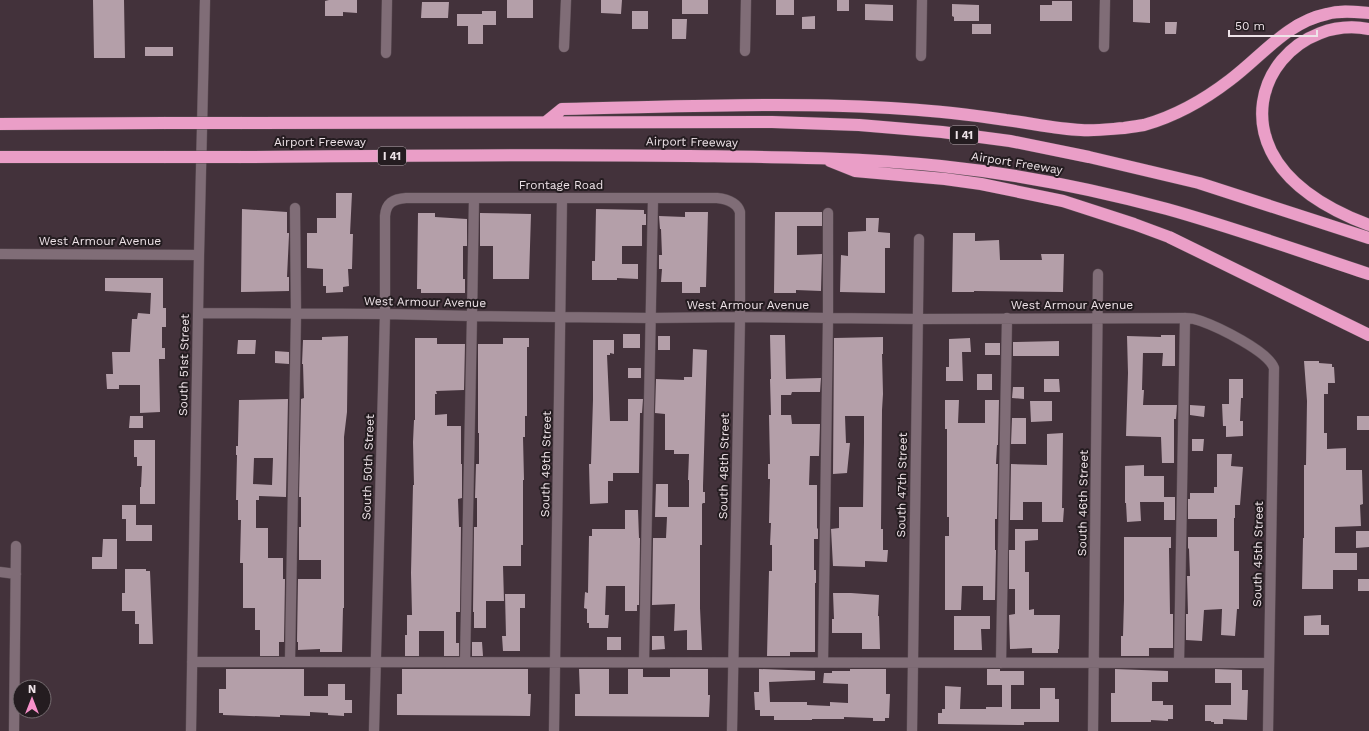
<svg xmlns="http://www.w3.org/2000/svg" width="1369" height="731" viewBox="0 0 1369 731" font-family="'Work Sans',sans-serif">
	<style>
		.building { fill: #b49fa9; fill-rule: evenodd }
		.lines { fill: none; stroke-linecap: round; stroke-linejoin: round }
		.minor-casing { stroke: #5c4e55; stroke-width: 11 }
		.highway-casing { stroke: #5c4e55; stroke-width: 13 }
		.minor { stroke: #806d77; stroke-width: 10 }
		.highway { stroke: #ea9ec7; stroke-width: 12 }
		.highway-bridge-casing { stroke: #5c4e55; stroke-width: 13; stroke-linecap: butt }
		.highway-bridge { stroke: #ea9ec7; stroke-width: 12 }
		.labels { text-anchor: middle; stroke-width: 4; stroke-linejoin: round; paint-order: stroke }
		.shield { fill: #241c20; stroke: #b1a7ac; stroke-width: 1 }
		.shield-label { font-size: 11px; font-weight: bold; fill: #eee3e8 }
		.street-label { font-size: 12px; fill: #eee3e8; stroke: #241c20 }
	</style>
	<rect width="100%" height="100%" fill="#43323b"/>
	<!-- building -->
	<path class="building" d="M 93,0 L 124,0 L 125,58 L 94,58 Z
		M 329,0 L 357,0 L 357,13 L 343,12 L 343,16 L 325,16 L 325,1 Z
		M 507,0 L 533,0 L 533,18 L 507,18 Z
		M 601,0 L 622,0 L 621,14 L 601,13 Z
		M 682,0 L 708,0 L 708,14 L 682,14 Z
		M 776,0 L 794,0 L 794,15 L 776,15 Z
		M 837,0 L 849,0 L 849,11 L 837,11 Z
		M 1133,0 L 1150,0 L 1150,23 L 1133,22 Z
		M 1052,1 L 1072,1 L 1072,21 L 1040,21 L 1040,5 L 1052,5 Z
		M 422,2 L 449,2 L 448,18 L 421,18 Z
		M 865,4 L 893,5 L 893,21 L 865,20 Z
		M 952,4 L 979,5 L 979,21 L 954,21 L 954,17 L 952,16 Z
		M 482,11 L 496,11 L 496,25 L 483,25 L 483,44 L 468,44 L 468,26 L 457,26 L 457,14 L 482,14 Z
		M 632,11 L 648,11 L 648,29 L 632,29 Z
		M 815,16 L 815,29 L 802,29 L 802,17 Z
		M 672,19 L 687,19 L 686,39 L 672,39 Z
		M 1165,22 L 1177,22 L 1176,34 L 1165,34 Z
		M 972,24 L 991,24 L 991,34 L 972,34 Z
		M 145,47 L 173,47 L 173,56 L 145,56 Z
		M 336,193 L 352,193 L 350,234 L 353,234 L 352,269 L 348,269 L 349,286 L 343,287 L 343,292 L 326,293 L 326,286 L 323,286 L 323,269 L 307,268 L 307,233 L 317,233 L 317,218 L 336,218 Z
		M 242,209 L 287,212 L 287,233 L 289,233 L 289,235 L 287,277 L 289,277 L 289,291 L 241,292 Z
		M 596,209 L 644,210 L 644,214 L 646,214 L 646,225 L 642,225 L 642,246 L 622,246 L 622,264 L 638,264 L 638,279 L 617,278 L 617,280 L 592,280 L 592,261 L 595,261 Z
		M 685,212 L 708,212 L 706,287 L 700,287 L 700,293 L 682,293 L 682,282 L 661,282 L 662,269 L 659,269 L 659,255 L 662,255 L 661,229 L 660,229 L 659,216 L 685,217 Z
		M 775,212 L 822,212 L 822,226 L 797,226 L 797,255 L 822,254 L 821,291 L 796,290 L 796,293 L 774,293 Z
		M 418,213 L 435,213 L 435,217 L 467,219 L 467,246 L 463,246 L 463,279 L 465,279 L 465,293 L 421,293 L 421,289 L 417,289 Z
		M 480,213 L 531,214 L 529,279 L 493,279 L 493,246 L 480,246 Z
		M 866,218 L 879,218 L 878,232 L 890,233 L 890,248 L 885,248 L 885,293 L 840,292 L 841,255 L 848,256 L 848,232 L 866,231 Z
		M 953,233 L 975,233 L 975,241 L 999,240 L 1000,260 L 1042,260 L 1041,254 L 1064,254 L 1063,292 L 974,291 L 974,292 L 952,292 Z
		M 105,278 L 163,278 L 163,308 L 166,308 L 166,327 L 162,327 L 162,348 L 165,348 L 165,359 L 159,359 L 160,412 L 140,413 L 140,385 L 119,385 L 119,389 L 107,389 L 106,374 L 113,374 L 112,352 L 130,352 L 132,319 L 137,319 L 138,313 L 150,314 L 151,293 L 105,291 Z
		M 623,334 L 640,334 L 640,348 L 623,348 Z
		M 770,335 L 785,335 L 786,379 L 821,378 L 820,392 L 792,392 L 791,395 L 781,395 L 781,415 L 791,415 L 792,424 L 820,424 L 819,456 L 810,456 L 809,485 L 817,485 L 817,528 L 818,529 L 818,539 L 814,539 L 814,570 L 816,570 L 816,583 L 815,583 L 815,652 L 790,652 L 790,656 L 767,656 L 769,571 L 772,571 L 772,545 L 770,545 L 771,523 L 769,523 L 770,479 L 768,479 L 768,464 L 770,464 L 769,415 L 771,415 L 770,379 L 771,379 Z
		M 1161,335 L 1175,335 L 1175,366 L 1162,366 L 1163,353 L 1143,353 L 1142,390 L 1144,390 L 1143,405 L 1177,405 L 1176,419 L 1174,419 L 1174,463 L 1162,463 L 1161,437 L 1126,436 L 1128,373 L 1127,336 L 1161,337 Z
		M 348,336 L 347,412 L 344,437 L 344,608 L 343,608 L 342,652 L 320,652 L 320,649 L 298,650 L 298,642 L 297,642 L 298,579 L 321,579 L 321,560 L 299,560 L 299,527 L 301,527 L 301,497 L 299,497 L 301,399 L 304,398 L 303,364 L 302,364 L 303,340 L 322,340 L 322,337 Z
		M 658,336 L 670,336 L 670,350 L 658,350 Z
		M 883,337 L 883,354 L 882,354 L 883,394 L 882,410 L 881,529 L 883,529 L 883,550 L 888,550 L 887,562 L 865,561 L 865,567 L 833,566 L 831,529 L 839,528 L 839,507 L 863,507 L 864,442 L 864,416 L 845,416 L 846,443 L 850,443 L 847,473 L 833,474 L 834,338 Z
		M 415,338 L 437,338 L 437,344 L 465,344 L 464,390 L 436,391 L 437,394 L 435,394 L 435,415 L 447,414 L 447,426 L 461,426 L 461,464 L 462,464 L 462,498 L 458,499 L 459,527 L 461,527 L 460,612 L 456,612 L 456,643 L 459,643 L 459,656 L 444,656 L 444,631 L 419,631 L 419,656 L 405,656 L 405,635 L 407,635 L 407,615 L 412,615 L 411,573 L 413,485 L 414,485 L 413,442 L 414,420 L 415,420 Z
		M 503,338 L 529,338 L 529,347 L 527,347 L 527,416 L 525,416 L 525,437 L 523,437 L 524,480 L 523,480 L 523,545 L 521,545 L 521,566 L 503,566 L 504,601 L 486,601 L 486,628 L 474,628 L 474,612 L 473,612 L 474,527 L 477,527 L 477,498 L 475,498 L 476,464 L 479,464 L 479,433 L 478,433 L 478,344 L 503,344 Z
		M 970,338 L 971,352 L 962,352 L 963,381 L 946,381 L 946,367 L 949,367 L 949,339 Z
		M 238,340 L 256,340 L 255,354 L 237,354 Z
		M 593,340 L 614,340 L 614,354 L 610,353 L 610,355 L 607,355 L 610,421 L 628,421 L 628,399 L 643,399 L 642,413 L 640,413 L 639,473 L 613,473 L 613,481 L 608,481 L 608,503 L 590,504 L 589,464 L 591,464 L 593,400 Z
		M 1059,341 L 1059,356 L 1013,356 L 1013,342 Z
		M 985,343 L 1000,343 L 1000,355 L 985,355 Z
		M 693,349 L 707,350 L 703,486 L 703,492 L 705,492 L 705,503 L 703,503 L 702,504 L 702,545 L 700,545 L 700,608 L 702,650 L 687,650 L 687,630 L 674,631 L 675,604 L 652,605 L 653,538 L 666,538 L 667,517 L 655,517 L 656,484 L 668,484 L 668,507 L 689,507 L 689,480 L 688,480 L 689,454 L 674,454 L 674,450 L 665,450 L 665,414 L 655,413 L 656,379 L 684,380 L 684,377 L 692,377 Z
		M 275,351 L 289,352 L 289,364 L 275,363 Z
		M 1304,361 L 1319,361 L 1319,363 L 1332,364 L 1332,367 L 1334,367 L 1335,383 L 1328,383 L 1328,394 L 1324,394 L 1324,433 L 1327,433 L 1327,449 L 1346,448 L 1346,470 L 1362,470 L 1363,504 L 1360,505 L 1361,526 L 1335,527 L 1335,553 L 1357,553 L 1357,570 L 1333,570 L 1333,589 L 1302,589 L 1303,538 L 1304,538 L 1304,465 L 1306,465 L 1307,401 Z
		M 628,368 L 641,368 L 641,378 L 628,378 Z
		M 977,374 L 992,374 L 992,390 L 977,390 Z
		M 1044,379 L 1059,379 L 1060,392 L 1044,392 Z
		M 1229,379 L 1243,379 L 1243,398 L 1241,398 L 1240,421 L 1243,421 L 1243,436 L 1226,437 L 1226,426 L 1223,426 L 1222,404 L 1229,404 Z
		M 1013,387 L 1024,387 L 1024,399 L 1012,398 Z
		M 288,399 L 286,497 L 259,496 L 259,500 L 256,500 L 256,528 L 268,528 L 268,558 L 283,558 L 283,579 L 285,579 L 284,642 L 279,642 L 279,656 L 260,656 L 260,630 L 255,630 L 255,608 L 243,608 L 243,563 L 240,563 L 241,520 L 238,520 L 238,500 L 236,500 L 237,455 L 236,455 L 236,446 L 238,446 L 238,442 L 239,400 ZM 254,458 L 273,458 L 272,485 L 253,484 Z
		M 945,400 L 959,400 L 958,423 L 985,423 L 985,400 L 999,400 L 998,445 L 997,445 L 996,464 L 998,464 L 997,519 L 995,519 L 995,550 L 996,550 L 995,600 L 983,600 L 983,586 L 962,586 L 961,610 L 945,610 L 945,536 L 949,536 L 949,517 L 947,517 L 947,429 L 945,429 Z
		M 1030,401 L 1052,401 L 1052,421 L 1031,422 Z
		M 1190,405 L 1205,406 L 1204,417 L 1190,415 Z
		M 130,416 L 143,416 L 143,428 L 129,428 Z
		M 1357,416 L 1369,416 L 1369,430 L 1357,430 Z
		M 1012,418 L 1026,418 L 1026,444 L 1011,444 Z
		M 1063,433 L 1062,508 L 1064,508 L 1063,522 L 1042,522 L 1042,502 L 1023,502 L 1023,520 L 1010,520 L 1011,464 L 1047,465 L 1047,434 Z
		M 1192,439 L 1204,439 L 1203,451 L 1192,451 Z
		M 134,440 L 155,440 L 155,504 L 140,504 L 140,487 L 141,487 L 142,466 L 137,466 L 137,457 L 134,457 Z
		M 1217,454 L 1232,454 L 1231,466 L 1243,467 L 1240,505 L 1235,505 L 1235,518 L 1234,518 L 1234,551 L 1239,551 L 1239,609 L 1237,609 L 1235,636 L 1221,635 L 1222,609 L 1204,610 L 1202,641 L 1186,640 L 1186,614 L 1188,614 L 1187,576 L 1190,576 L 1189,549 L 1188,548 L 1188,537 L 1217,537 L 1217,519 L 1188,519 L 1188,499 L 1190,499 L 1190,493 L 1214,493 L 1214,487 L 1217,487 Z
		M 1144,465 L 1144,476 L 1164,476 L 1164,502 L 1140,502 L 1141,521 L 1127,522 L 1126,503 L 1125,503 L 1125,466 Z
		M 1164,497 L 1175,497 L 1175,520 L 1164,520 Z
		M 122,505 L 136,505 L 136,525 L 152,525 L 152,541 L 126,541 L 126,519 L 122,519 Z
		M 625,510 L 638,510 L 639,538 L 640,538 L 639,605 L 637,605 L 637,611 L 625,611 L 625,586 L 606,586 L 605,615 L 609,615 L 608,628 L 589,628 L 589,623 L 587,623 L 587,609 L 584,608 L 585,592 L 588,593 L 589,536 L 592,536 L 592,529 L 625,529 Z
		M 1015,529 L 1038,529 L 1038,540 L 1025,541 L 1025,572 L 1029,572 L 1029,610 L 1034,609 L 1034,615 L 1060,615 L 1059,649 L 1058,649 L 1058,653 L 1032,653 L 1032,648 L 1010,649 L 1009,615 L 1015,614 L 1015,589 L 1009,589 L 1009,550 L 1015,550 Z
		M 1356,531 L 1369,531 L 1369,547 L 1356,548 Z
		M 1124,537 L 1171,537 L 1171,548 L 1169,548 L 1170,614 L 1173,614 L 1173,648 L 1149,648 L 1149,656 L 1121,656 L 1121,636 L 1123,636 L 1124,600 Z
		M 103,539 L 117,539 L 117,569 L 92,569 L 92,557 L 102,557 Z
		M 125,569 L 146,569 L 146,571 L 150,571 L 153,644 L 139,644 L 139,624 L 135,624 L 135,611 L 122,611 L 122,593 L 125,593 Z
		M 1358,579 L 1369,579 L 1369,591 L 1358,591 Z
		M 833,593 L 851,593 L 879,595 L 878,616 L 879,616 L 880,649 L 862,649 L 862,633 L 832,633 L 832,619 L 834,619 Z
		M 505,594 L 525,594 L 525,608 L 520,608 L 520,651 L 503,651 L 502,636 L 506,636 Z
		M 1321,615 L 1321,625 L 1329,625 L 1329,635 L 1304,635 L 1304,616 Z
		M 954,616 L 990,616 L 990,629 L 981,629 L 982,650 L 954,650 Z
		M 652,636 L 664,636 L 665,649 L 652,650 Z
		M 607,637 L 621,637 L 621,650 L 607,650 Z
		M 472,642 L 482,642 L 483,656 L 472,656 Z
		M 226,669 L 304,669 L 304,696 L 328,696 L 328,684 L 345,684 L 345,700 L 352,700 L 352,713 L 344,713 L 344,716 L 328,715 L 328,713 L 310,712 L 310,716 L 280,715 L 280,717 L 223,715 L 223,713 L 219,713 L 219,689 L 226,689 Z
		M 402,669 L 528,669 L 528,694 L 531,694 L 530,716 L 397,715 L 397,694 L 402,694 Z
		M 579,669 L 609,669 L 609,694 L 628,694 L 628,669 L 643,669 L 643,677 L 670,677 L 670,669 L 708,669 L 708,695 L 710,695 L 709,717 L 575,716 L 575,694 L 580,694 Z
		M 759,669 L 815,671 L 815,680 L 769,682 L 770,702 L 807,702 L 807,705 L 830,706 L 830,702 L 848,703 L 848,684 L 823,683 L 824,673 L 832,673 L 832,671 L 850,671 L 850,669 L 886,669 L 886,694 L 890,694 L 889,718 L 885,718 L 885,721 L 873,721 L 873,718 L 844,717 L 844,719 L 812,719 L 812,720 L 774,720 L 774,716 L 760,716 L 760,710 L 755,710 L 754,692 L 759,692 Z
		M 987,669 L 1000,669 L 1000,671 L 1024,671 L 1024,685 L 1011,685 L 1011,709 L 1040,709 L 1040,688 L 1055,688 L 1055,699 L 1059,699 L 1059,722 L 1024,722 L 1024,725 L 938,724 L 938,713 L 942,713 L 942,709 L 945,709 L 945,686 L 961,687 L 960,709 L 986,709 L 986,707 L 1002,707 L 1002,685 L 987,685 Z
		M 1115,669 L 1168,671 L 1168,682 L 1152,682 L 1152,701 L 1163,701 L 1163,705 L 1173,705 L 1173,719 L 1168,719 L 1168,721 L 1151,720 L 1151,722 L 1111,722 L 1111,693 L 1115,693 Z
		M 1215,669 L 1242,670 L 1242,690 L 1248,690 L 1247,720 L 1223,719 L 1223,724 L 1214,724 L 1214,722 L 1211,722 L 1211,721 L 1205,721 L 1205,705 L 1231,705 L 1231,683 L 1215,683 Z"/>
	<g class="lines">
		<!-- minor casing -->
		<g class="minor-casing">
			<path id="minor" d="M 564,47 L 566,0
				M 1104,47 L 1105,0
				M 745,51 L 746,0
				M 386,53 L 387,0
				M 921,56 L 922,0
				M 0,254 L 199,255
				M 198,313 L 385,314 L 472,316 L 651,318 L 740,317 L 918,319 L 1185,318 C 1190,318 1196,319 1201,321 C 1218,327 1268,351 1274,368 L 1268,731
				M 0,572 L 16,574
				M 290,661 L 296,314 L 295,208
				M 192,662 L 1269,663
				M 465,662 L 472,316 L 474,198
				M 644,662 L 653,198
				M 823,662 L 828,318 L 828,213
				M 1001,663 L 1007,318
				M 1179,663 L 1185,318
				M 14,731 L 16,546
				M 191,731 L 199,255 L 205,0
				M 374,731 L 385,314 L 385,216 C 386,203 393,199 406,198 L 717,198 C 726,199 737,202 740,212 L 740,317 L 732,731
				M 554,731 L 562,198
				M 912,731 L 919,239
				M 1093,731 L 1098,274"/>
		</g>
		<!-- highway casing -->
		<g class="highway-casing">
			<path id="highway" d="M 1369,29 C 1299,16 1239,85 1271,151 C 1290,189 1332,211 1369,225
				M 546,122 L 562,109 C 676,107 791,101 905,109 C 939,111 972,115 1006,120 C 1031,123 1056,129 1081,130 C 1096,131 1110,129 1124,128 C 1131,127 1138,126 1144,125 C 1176,116 1204,100 1230,80 C 1261,57 1287,22 1327,14 C 1341,10 1355,12 1369,13
				M 242,123 L 772,122 L 859,125 L 942,132 L 1010,141 L 1089,157 L 1199,183 L 1369,238
				M 0,124 L 164,123
				M 0,157 L 164,157
				M 241,157 C 390,156 539,154 689,156 C 773,157 857,157 941,166 C 1017,174 1093,189 1167,209 C 1235,228 1302,252 1369,274
				M 830,161 L 855,171 L 945,179 L 981,184 L 1063,201 L 1134,224 L 1169,237 L 1369,335"/>
		</g>
		<!-- minor -->
		<use href="#minor" class="minor"/>
		<!-- highway -->
		<use href="#highway" class="highway"/>
		<!-- highway-bridge casing -->
		<g class="highway-bridge-casing">
			<path id="highway-bridge" d="M 164,123 L 242,123
				M 164,157 L 241,157"/>
		</g>
		<!-- highway-bridge -->
		<use href="#highway-bridge" class="highway-bridge"/>
	</g>
	<g class="labels">
		<!-- shield labels -->
		<g class="shield">
			<rect x="950" y="126" width="28" height="18" rx="3"/>
			<rect x="378" y="147" width="28" height="18" rx="3"/>
		</g>
		<g class="shield-label">
			<text x="964" y="139">I 41</text>
			<text x="392" y="160">I 41</text>
		</g>
		<!-- street labels -->
		<g class="street-label">
			<text x="320" y="146">Airport Freeway</text>
			<text transform="translate(692 142) rotate(1)" y="4">Airport Freeway</text>
			<text transform="translate(1017 163) rotate(9)" y="4">Airport Freeway</text>
			<text x="561" y="189">Frontage Road</text>
			<text x="100" y="245">West Armour Avenue</text>
			<text transform="translate(425 302) rotate(1)" y="4">West Armour Avenue</text>
			<text x="748" y="309">West Armour Avenue</text>
			<text x="1072" y="309">West Armour Avenue</text>
			<text transform="translate(184 365) rotate(-89)" y="4">South 51st Street</text>
			<text transform="translate(546 464) rotate(-89)" y="4">South 49th Street</text>
			<text transform="translate(724 466) rotate(-89)" y="4">South 48th Street</text>
			<text transform="translate(368 467) rotate(-88)" y="4">South 50th Street</text>
			<text transform="translate(902 485) rotate(-89)" y="4">South 47th Street</text>
			<text transform="translate(1083 503) rotate(-89)" y="4">South 46th Street</text>
			<text transform="translate(1258 554) rotate(-89)" y="4">South 45th Street</text>
		</g>
	</g>
	<!-- north arrow -->
	<g transform="translate(32 699)"><circle r="19" fill="#241c20" stroke="#756c70"/>
	<path d="M0-3L7 15L0 10L-7 15Z" fill="#f890ca"/>
	<text y="-6" font-size="11" font-weight="bold" text-anchor="middle" fill="#eee3e8">N</text>
	</g>
	<!-- scale -->
	<path d="M1229 30v6h88v-6" fill="none" stroke="#eee3e8" stroke-width="2"/>
	<text x="1235" y="30" font-size="12" fill="#eee3e8" stroke="#241c20" stroke-width="3" paint-order="stroke">50 m</text>
</svg>
